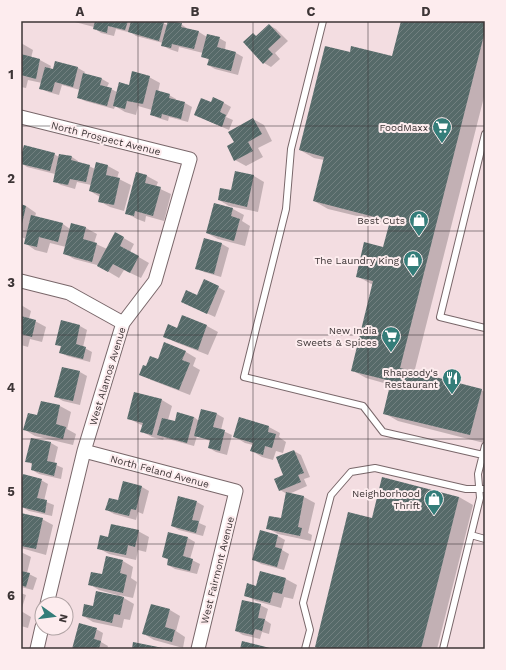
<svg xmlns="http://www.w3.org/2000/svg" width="506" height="670" viewBox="0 0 506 670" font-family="'Work Sans',sans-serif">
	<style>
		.shadow { fill: #0003 }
		.building { fill: url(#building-hatch) }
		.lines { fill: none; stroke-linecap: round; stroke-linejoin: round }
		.lane-casing { stroke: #79676a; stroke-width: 8 }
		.street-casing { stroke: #79676a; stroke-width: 15 }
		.lane { stroke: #fff; stroke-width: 6 }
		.street { stroke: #fff; stroke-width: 13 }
		.grid { fill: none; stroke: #3d3536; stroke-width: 1; stroke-opacity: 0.55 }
		.labels { text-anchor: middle; stroke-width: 4; stroke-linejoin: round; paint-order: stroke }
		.poi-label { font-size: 10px; fill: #3d3536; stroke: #fdecee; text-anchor: end }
		.street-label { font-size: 10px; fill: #3d3536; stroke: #fdecee }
		.neatline { fill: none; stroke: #3d3536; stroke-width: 1.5 }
		.grid-label { font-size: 13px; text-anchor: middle; font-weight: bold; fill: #3d3536 }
	</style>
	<defs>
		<pattern id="building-hatch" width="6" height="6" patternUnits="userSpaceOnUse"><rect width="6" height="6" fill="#566a69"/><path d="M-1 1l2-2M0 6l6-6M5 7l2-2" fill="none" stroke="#728080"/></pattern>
	</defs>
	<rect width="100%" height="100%" fill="#f3dde1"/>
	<!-- shadow -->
	<path class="shadow" d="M 71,21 L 156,21 L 168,25 L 169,21 L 181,24 L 188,29 L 199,32 L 207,37 L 219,38 L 226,42 L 225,50 L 236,53 L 243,57 L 238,75 L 215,69 L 208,65 L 209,60 L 202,56 L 203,53 L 179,47 L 178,52 L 169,49 L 162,45 L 163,43 L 136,36 L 132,33 L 116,29 L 114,36 L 101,33 L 94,28 L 94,27 Z
		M 402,21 L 485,21 L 485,93 L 414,373 L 481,390 L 485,392 L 484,443 L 398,421 L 384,413 L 391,385 L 366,378 L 352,370 L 373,285 L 357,276 L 384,248 L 390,224 L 328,209 L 314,201 L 324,160 L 314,158 L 300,150 L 350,53 L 392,58 Z
		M 269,25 L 276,29 L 288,41 L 275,53 L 280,59 L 271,67 L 264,63 L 257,37 Z
		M 21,43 L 33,50 L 31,58 L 40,60 L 51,66 L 50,69 L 54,70 L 56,63 L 78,68 L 85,72 L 84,74 L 102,79 L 109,83 L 107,87 L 117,92 L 149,77 L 160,83 L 158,92 L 169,95 L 176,99 L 176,101 L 185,103 L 192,107 L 188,122 L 169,117 L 168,121 L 158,118 L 151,114 L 152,110 L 138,106 L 136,115 L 125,112 L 115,106 L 114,109 L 85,101 L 78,97 L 80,90 L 62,85 L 59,95 L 48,92 L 41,88 L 42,83 L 28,80 L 26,88 L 21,87 Z
		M 211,103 L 224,103 L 231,107 L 226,117 L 233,120 L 229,130 L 195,115 Z
		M 253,119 L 264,125 L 272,141 L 258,148 L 263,157 L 246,166 L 235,160 L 235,143 Z
		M 54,154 L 59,157 L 72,157 L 78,161 L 78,163 L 89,166 L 95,169 L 96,163 L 108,166 L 119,172 L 117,178 L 131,185 L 124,211 L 110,207 L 99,201 L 100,197 L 90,191 L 91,185 L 77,182 L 75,189 L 61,185 L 54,181 L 55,174 L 27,167 L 21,163 L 21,157 Z
		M 236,172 L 254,176 L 264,182 L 258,212 L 229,206 L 219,200 L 231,191 Z
		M 137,173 L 147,176 L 158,182 L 156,187 L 171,194 L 164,221 L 146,216 L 145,222 L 137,219 L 126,213 Z
		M 214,204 L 233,209 L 244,215 L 242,221 L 250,226 L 245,246 L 218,239 L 207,233 Z
		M 21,205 L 26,206 L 36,213 L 35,217 L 63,224 L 70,229 L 72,224 L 86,228 L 97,234 L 94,243 L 107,249 L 115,233 L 134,244 L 130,252 L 149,263 L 141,278 L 124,270 L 119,278 L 97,265 L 74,259 L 64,253 L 66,247 L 50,243 L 47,253 L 35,250 L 25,243 L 26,239 L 21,237 Z
		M 204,239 L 222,244 L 229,248 L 221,277 L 204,272 L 197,268 Z
		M 218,287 L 225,291 L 215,317 L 182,302 L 198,296 Z
		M 21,305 L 31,311 L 29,319 L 35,321 L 46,327 L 42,342 L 30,339 L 28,347 L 21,345 Z
		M 183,316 L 207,326 L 218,332 L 208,355 L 175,342 L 164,336 L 177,329 Z
		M 62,321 L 80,326 L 87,330 L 83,347 L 92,352 L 90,362 L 67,356 L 60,352 L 62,347 L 56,344 Z
		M 186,352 L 196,358 L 193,366 L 200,370 L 190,395 L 151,380 L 140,374 L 147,367 L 158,360 Z
		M 80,372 L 87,376 L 80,405 L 63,401 L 56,397 Z
		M 162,400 L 172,406 L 168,420 L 175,422 L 194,417 L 199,421 L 202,410 L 217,414 L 224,418 L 221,430 L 232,435 L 227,455 L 216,452 L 209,448 L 210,441 L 197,436 L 194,446 L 164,438 L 163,440 L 152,437 L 141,431 L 143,426 L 128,418 Z
		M 42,402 L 60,406 L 71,412 L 67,429 L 76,434 L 73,445 L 35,436 L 25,430 L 38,416 Z
		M 240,419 L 269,427 L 280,433 L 279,437 L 286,442 L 283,453 L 276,451 L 273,460 L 262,457 L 252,451 L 253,445 L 245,443 L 235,437 Z
		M 51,443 L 58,447 L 54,464 L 63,468 L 61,479 L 39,474 L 32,470 L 33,465 L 27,461 Z
		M 294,451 L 301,455 L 310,477 L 304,479 L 307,486 L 289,494 L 304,497 L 315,503 L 308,533 L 312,535 L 311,541 L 278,534 L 267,528 L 281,519 L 287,494 L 280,490 Z
		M 41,480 L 48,484 L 44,501 L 54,505 L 52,516 L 29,511 L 22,507 L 24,501 L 21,500 L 21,487 Z
		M 124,482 L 142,487 L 149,491 L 143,514 L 138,512 L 136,520 L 114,514 L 107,510 L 119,501 Z
		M 459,497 L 473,505 L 437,649 L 319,649 L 316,647 L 373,520 Z
		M 197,502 L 204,506 L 199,523 L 206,526 L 203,536 L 179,530 L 172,526 Z
		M 21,514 L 42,519 L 53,525 L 46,555 L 21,548 Z
		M 138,531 L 149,537 L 146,552 L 138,550 L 136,560 L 109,554 L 98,548 L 109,538 Z
		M 278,536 L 285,540 L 282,550 L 289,554 L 284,570 L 261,564 L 254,560 Z
		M 188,538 L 195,542 L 190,559 L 200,564 L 197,574 L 175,569 L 168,565 L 169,560 L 163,557 Z
		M 21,552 L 31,557 L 27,573 L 37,578 L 33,590 L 21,587 Z
		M 107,558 L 123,561 L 133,567 L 131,578 L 137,582 L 133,598 L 119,595 L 134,604 L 130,620 L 124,619 L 122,628 L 93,622 L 83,616 L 94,607 L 117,596 L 117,595 L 99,590 L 89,584 L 103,576 Z
		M 260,572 L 286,579 L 297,585 L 293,599 L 284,597 L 281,608 L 256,601 L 245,595 L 256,587 Z
		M 21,593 L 26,595 L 21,611 L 31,617 L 28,628 L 21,626 Z
		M 260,605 L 268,609 L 265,620 L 271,624 L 269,634 L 262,632 L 260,639 L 243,635 L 236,631 Z
		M 170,610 L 180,616 L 176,631 L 185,637 L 183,648 L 154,640 L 144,634 Z
		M 96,629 L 103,633 L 101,642 L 108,646 L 107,649 L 73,649 Z"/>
	<!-- building -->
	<path class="building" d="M 95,21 L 128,21 L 125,30 L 108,26 L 107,33 L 93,29 Z
		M 131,21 L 164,22 L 159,41 L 128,32 Z
		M 168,21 L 182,23 L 181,27 L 199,31 L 194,49 L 172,44 L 171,48 L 161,46 Z
		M 401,21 L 485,21 L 485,31 L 400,368 L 482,389 L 470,435 L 383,414 L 391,381 L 351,371 L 373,281 L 356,277 L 364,242 L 383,247 L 390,221 L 313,201 L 324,157 L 299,150 L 325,46 L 350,52 L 351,46 L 392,56 Z
		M 269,24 L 281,37 L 268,49 L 273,54 L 263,64 L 243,42 L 253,33 L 256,36 Z
		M 207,34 L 220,37 L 217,47 L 236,52 L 231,71 L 207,65 L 209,59 L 201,57 Z
		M 21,54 L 40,59 L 36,79 L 21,75 Z
		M 55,61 L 78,67 L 73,87 L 55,82 L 52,92 L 39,89 L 45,67 L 53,69 Z
		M 132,71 L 150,76 L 143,104 L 127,101 L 125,109 L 113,106 L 119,82 L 129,85 Z
		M 83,73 L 102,78 L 100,85 L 112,88 L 107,106 L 77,98 Z
		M 156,90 L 170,94 L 169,98 L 185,102 L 181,119 L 162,114 L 161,118 L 150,115 Z
		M 213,97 L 224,102 L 220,112 L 226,115 L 222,127 L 194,115 L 201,98 L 211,102 Z
		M 253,118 L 262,134 L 248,142 L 253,151 L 234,161 L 227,146 L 234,142 L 228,132 Z
		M 24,145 L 55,153 L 50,171 L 21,164 L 21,156 Z
		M 59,154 L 72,156 L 71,160 L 90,165 L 86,182 L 70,179 L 68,185 L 53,182 Z
		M 96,162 L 108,165 L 106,175 L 120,178 L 114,205 L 98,202 L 100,194 L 89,191 Z
		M 235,171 L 254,175 L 247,207 L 218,200 L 220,188 L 231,190 Z
		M 136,172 L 147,175 L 145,183 L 161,187 L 153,216 L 135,211 L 134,216 L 125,214 Z
		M 214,203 L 233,208 L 231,216 L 240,219 L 234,241 L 206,233 Z
		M 21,204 L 26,206 L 22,224 L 21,224 Z
		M 31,215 L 63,223 L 58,242 L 39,237 L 37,247 L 24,244 Z
		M 71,223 L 86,227 L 83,239 L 97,243 L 92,262 L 63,254 Z
		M 115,232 L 124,237 L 120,246 L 139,256 L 130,273 L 113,264 L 108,272 L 97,266 Z
		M 204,238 L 222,243 L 214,274 L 195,269 Z
		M 204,279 L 219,286 L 207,314 L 181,302 L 186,290 L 197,295 Z
		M 182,315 L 207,325 L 198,350 L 163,337 L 168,324 L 177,328 Z
		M 21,316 L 36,320 L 32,337 L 21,334 Z
		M 61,320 L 80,325 L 76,344 L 86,347 L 83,359 L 59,353 L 61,346 L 55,345 Z
		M 164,342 L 186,351 L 182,360 L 190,363 L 179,390 L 139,375 L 143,365 L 146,366 L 150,356 L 158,359 Z
		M 62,367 L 80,371 L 73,401 L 54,397 Z
		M 134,392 L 162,399 L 152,435 L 140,432 L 143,423 L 127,419 Z
		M 41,401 L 60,405 L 56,424 L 66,427 L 63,439 L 23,430 L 28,413 L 37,415 Z
		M 201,409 L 217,413 L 213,427 L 225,430 L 220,451 L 208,448 L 210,440 L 194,436 Z
		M 177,412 L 194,417 L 187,443 L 157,435 L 162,418 L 175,421 Z
		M 239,417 L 269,426 L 268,432 L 276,434 L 272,448 L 265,446 L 263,455 L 250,451 L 253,443 L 233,437 Z
		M 31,438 L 51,442 L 47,461 L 57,463 L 54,476 L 31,470 L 32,463 L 25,462 Z
		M 294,450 L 304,473 L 298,475 L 301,482 L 279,491 L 274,479 L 283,475 L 276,457 Z
		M 23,474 L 42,479 L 37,498 L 47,500 L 45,513 L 21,507 L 23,500 L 21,499 L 21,482 Z
		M 382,477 L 459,497 L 421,649 L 321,649 L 315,647 L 348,512 L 372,518 Z
		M 123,481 L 142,486 L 136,510 L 131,509 L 129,516 L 105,510 L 109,498 L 118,500 Z
		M 286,492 L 304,496 L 298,527 L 302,528 L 300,536 L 266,529 L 269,516 L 281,518 Z
		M 178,496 L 197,501 L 192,520 L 199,521 L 196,533 L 171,526 Z
		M 21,513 L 43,518 L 36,549 L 21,546 Z
		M 111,524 L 139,530 L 135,547 L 128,545 L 126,555 L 97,549 L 100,535 L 108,537 Z
		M 260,530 L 278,535 L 275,547 L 282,549 L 277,567 L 252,560 Z
		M 168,532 L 188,537 L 183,556 L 193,559 L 190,571 L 167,565 L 168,559 L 162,557 Z
		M 106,556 L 123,560 L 120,573 L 127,575 L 123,593 L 88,585 L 91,572 L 102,574 Z
		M 21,571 L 30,573 L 26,587 L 21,585 Z
		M 260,571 L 286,578 L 282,594 L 273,592 L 270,603 L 244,596 L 247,583 L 256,586 Z
		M 96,591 L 124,597 L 120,615 L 114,614 L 112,623 L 82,616 L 84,604 L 93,606 Z
		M 242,600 L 261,604 L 258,618 L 265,619 L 262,631 L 255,629 L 253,635 L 235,631 Z
		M 151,604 L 170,609 L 165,627 L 175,630 L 172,642 L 142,634 Z
		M 79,623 L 97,628 L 94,639 L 101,641 L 99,649 L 72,649 Z
		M 242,641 L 270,648 L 270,649 L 240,649 Z
		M 133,642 L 163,648 L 163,649 L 132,649 Z"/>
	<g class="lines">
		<!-- lane casing -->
		<g class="lane-casing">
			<path id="lane" d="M 323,21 L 291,149 L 286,209 L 244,377 L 363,406 L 383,432 L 483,455
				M 485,134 L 440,317 L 485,328
				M 471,535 L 485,539
				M 305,649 L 310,630 L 303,603 L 331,495 L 351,472 L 375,468 L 466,489 L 485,489
				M 443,649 L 480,498 L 478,474 L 485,446"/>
		</g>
		<!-- street casing -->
		<g class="street-casing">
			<path id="street" d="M 21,117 L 190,159 L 155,281 L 123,323 L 84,451 L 47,604
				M 21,281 L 69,293 L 123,323
				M 84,451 L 236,491 L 198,649
				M 37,649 L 42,627"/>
		</g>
		<!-- lane -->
		<use href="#lane" class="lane"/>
		<!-- street -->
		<use href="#street" class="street"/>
	</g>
	<!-- grid -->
	<path class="grid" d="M 138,21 L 138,649M 253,21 L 253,649M 368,21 L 368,649M 21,126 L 485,126M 21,231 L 485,231M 21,335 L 485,335M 21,439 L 485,439M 21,544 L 485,544"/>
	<!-- icons -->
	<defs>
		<g id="supermarket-pin" transform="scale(1)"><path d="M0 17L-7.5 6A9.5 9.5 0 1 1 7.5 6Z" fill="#347d79" stroke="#fdecee"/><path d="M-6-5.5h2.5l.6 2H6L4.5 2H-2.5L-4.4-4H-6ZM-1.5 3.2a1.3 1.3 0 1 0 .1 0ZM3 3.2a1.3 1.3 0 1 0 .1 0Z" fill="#fff"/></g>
		<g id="shop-pin" transform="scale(1)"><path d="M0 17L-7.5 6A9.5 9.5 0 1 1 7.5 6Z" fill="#347d79" stroke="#fdecee"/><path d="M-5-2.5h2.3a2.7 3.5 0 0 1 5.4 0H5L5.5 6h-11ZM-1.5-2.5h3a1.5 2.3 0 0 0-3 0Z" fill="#fff"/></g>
		<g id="restaurant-pin" transform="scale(1)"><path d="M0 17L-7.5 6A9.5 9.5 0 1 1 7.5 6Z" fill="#347d79" stroke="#fdecee"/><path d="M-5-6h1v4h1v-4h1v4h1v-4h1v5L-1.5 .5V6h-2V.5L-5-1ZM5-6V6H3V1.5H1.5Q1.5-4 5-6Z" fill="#fff"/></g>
	</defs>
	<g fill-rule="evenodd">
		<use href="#supermarket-pin" x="442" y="127"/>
		<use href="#shop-pin" x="419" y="220"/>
		<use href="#shop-pin" x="413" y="260"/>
		<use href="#supermarket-pin" x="391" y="336"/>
		<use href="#restaurant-pin" x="452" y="378"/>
		<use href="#shop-pin" x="434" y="499"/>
	</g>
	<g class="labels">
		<!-- poi labels -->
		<g class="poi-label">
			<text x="428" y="131">FoodMaxx</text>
			<text x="405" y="224">Best Cuts</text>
			<text x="399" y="264">The Laundry King</text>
			<text x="377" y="334">New India<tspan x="377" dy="12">Sweets &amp; Spices</tspan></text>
			<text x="438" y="376">Rhapsody's<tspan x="438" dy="12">Restaurant</tspan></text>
			<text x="420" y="497">Neighborhood<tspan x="420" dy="12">Thrift</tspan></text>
		</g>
		<!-- street labels -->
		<g class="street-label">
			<text transform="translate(106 138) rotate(14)" y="4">North Prospect Avenue</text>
			<text transform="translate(107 376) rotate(-73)" y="4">West Alamos Avenue</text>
			<text transform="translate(160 471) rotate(15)" y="4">North Feland Avenue</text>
			<text transform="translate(217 570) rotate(-76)" y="4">West Fairmont Avenue</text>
		</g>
	</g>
	<!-- border -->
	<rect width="506" height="670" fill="none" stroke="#fdecee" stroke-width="44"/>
	<!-- north arrow -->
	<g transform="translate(54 616) rotate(104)"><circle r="19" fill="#fdecee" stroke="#b0a3a4"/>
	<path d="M0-3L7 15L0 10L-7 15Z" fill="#347d79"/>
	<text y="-6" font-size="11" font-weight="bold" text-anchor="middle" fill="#3d3536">N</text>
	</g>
	<rect x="22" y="22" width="462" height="626" class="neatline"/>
	<g class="grid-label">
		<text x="80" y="16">A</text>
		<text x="195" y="16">B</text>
		<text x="311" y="16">C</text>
		<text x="426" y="16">D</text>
		<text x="11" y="79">1</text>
		<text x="11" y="183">2</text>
		<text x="11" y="287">3</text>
		<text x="11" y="392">4</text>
		<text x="11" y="496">5</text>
		<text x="11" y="600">6</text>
	</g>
</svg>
